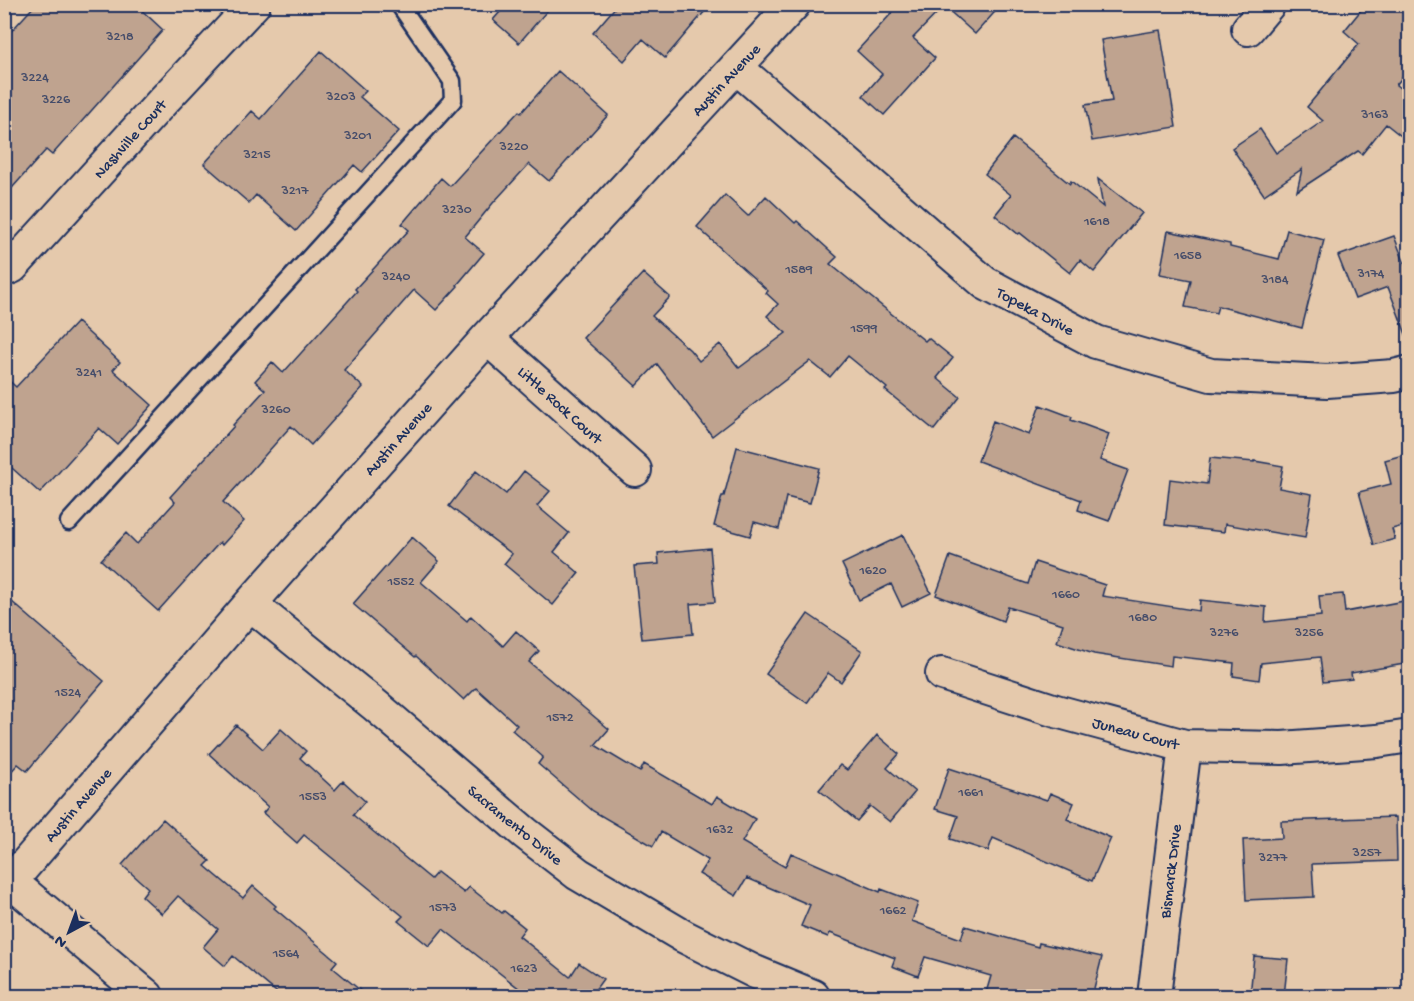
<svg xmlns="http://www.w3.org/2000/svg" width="1414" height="1001" viewBox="0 0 1414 1001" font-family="'Gochi Hand',sans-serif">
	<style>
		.building { fill: #bfa38f; stroke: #1b2f5e; stroke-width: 1.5 }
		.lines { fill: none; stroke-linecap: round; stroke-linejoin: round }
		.lane-casing { stroke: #1b2f5e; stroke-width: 21 }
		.street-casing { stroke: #1b2f5e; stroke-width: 36 }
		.lane { stroke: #e5c9ac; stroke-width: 16 }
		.street { stroke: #e5c9ac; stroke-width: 32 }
		.labels { text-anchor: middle; stroke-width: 4.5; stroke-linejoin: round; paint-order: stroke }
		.number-label { font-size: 14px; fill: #444c6a }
		.street-label { font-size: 16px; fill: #1b2f5e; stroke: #e5c9ac }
	</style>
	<rect width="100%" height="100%" fill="#e5c9ac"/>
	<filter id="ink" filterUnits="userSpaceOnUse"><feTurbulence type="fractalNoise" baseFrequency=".0167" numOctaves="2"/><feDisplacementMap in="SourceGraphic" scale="12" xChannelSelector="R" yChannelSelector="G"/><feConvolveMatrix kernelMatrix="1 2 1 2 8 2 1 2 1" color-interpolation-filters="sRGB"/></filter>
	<g filter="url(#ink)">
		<!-- building -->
		<path class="building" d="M 36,4 L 135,4 L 163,30 L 52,155 L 46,150 L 4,197 L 4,39 Z
			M 507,4 L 553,4 L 519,43 L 493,20 Z
			M 618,4 L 711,4 L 665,58 L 643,39 L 624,61 L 593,33 Z
			M 900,4 L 1002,4 L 975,34 L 944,6 L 913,38 L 935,58 L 884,115 L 863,96 L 882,74 L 857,51 Z
			M 1366,4 L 1410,4 L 1410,68 L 1396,85 L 1410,96 L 1410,143 L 1386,124 L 1362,154 L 1358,151 L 1297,191 L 1302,169 L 1264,195 L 1232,148 L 1260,129 L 1276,153 L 1323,121 L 1307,107 L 1359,44 L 1344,31 Z
			M 1160,30 L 1176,127 L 1092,141 L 1085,105 L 1112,101 L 1101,40 Z
			M 321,51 L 366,91 L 360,97 L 399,131 L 362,172 L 354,165 L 296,231 L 256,195 L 249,203 L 204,164 L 252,111 L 261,119 Z
			M 558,71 L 608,115 L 549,181 L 529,164 L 493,203 L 465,237 L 484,253 L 457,285 L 458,286 L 436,310 L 414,290 L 344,370 L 363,387 L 311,445 L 291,426 L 223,502 L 244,521 L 222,545 L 220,542 L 158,611 L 101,560 L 126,533 L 137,544 L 175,502 L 170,497 L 234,426 L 233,425 L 265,390 L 255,381 L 272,362 L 283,373 L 357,291 L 355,289 L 409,230 L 402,224 L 441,178 L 450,186 L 519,111 L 521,113 Z
			M 1013,138 L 1070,184 L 1071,181 L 1103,207 L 1098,179 L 1142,213 L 1094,272 L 1080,260 L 1070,273 L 1020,233 L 1018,234 L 995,215 L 1011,195 L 985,174 Z
			M 725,195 L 748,216 L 766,196 L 795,223 L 797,221 L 837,257 L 830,264 L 925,341 L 928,338 L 953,358 L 937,378 L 960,397 L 934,430 L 885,390 L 887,388 L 848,356 L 830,377 L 810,361 L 712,436 L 657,364 L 636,386 L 583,338 L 643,273 L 670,297 L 652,316 L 690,350 L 699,361 L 720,344 L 739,368 L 786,333 L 767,316 L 778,304 L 766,293 L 768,291 L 697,227 Z
			M 1287,230 L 1324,240 L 1302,328 L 1218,306 L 1216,313 L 1185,307 L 1191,280 L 1160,274 L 1168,231 L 1230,244 L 1230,247 L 1279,259 Z
			M 1394,236 L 1410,277 L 1410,336 L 1407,337 L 1388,287 L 1355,299 L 1338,256 Z
			M 77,322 L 120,362 L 113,370 L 152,405 L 117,444 L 99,428 L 40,493 L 4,461 L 4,376 L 16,387 Z
			M 1040,405 L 1072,417 L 1071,420 L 1109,434 L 1100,460 L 1128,470 L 1109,521 L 1078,510 L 1081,500 L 978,461 L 993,421 L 1029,435 Z
			M 737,447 L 819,468 L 810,503 L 786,497 L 779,529 L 754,522 L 750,536 L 714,526 L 722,496 L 724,496 Z
			M 1410,453 L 1410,524 L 1392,529 L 1395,539 L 1374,545 L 1359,492 L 1391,484 L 1385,460 Z
			M 1210,458 L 1254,462 L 1254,461 L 1283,466 L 1279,488 L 1312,494 L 1305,538 L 1225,524 L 1224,532 L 1165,525 L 1170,479 L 1207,484 Z
			M 476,471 L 506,494 L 524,471 L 550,491 L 537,506 L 569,533 L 554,552 L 579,573 L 553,605 L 504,564 L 512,554 L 449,506 Z
			M 903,535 L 931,593 L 902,607 L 891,584 L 859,600 L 842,564 Z
			M 412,537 L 439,561 L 421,582 L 467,621 L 471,616 L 503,646 L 516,631 L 539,651 L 529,662 L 609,729 L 595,745 L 640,772 L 644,764 L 712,804 L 717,796 L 755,819 L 742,842 L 785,867 L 791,853 L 880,892 L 881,889 L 918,903 L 912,921 L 961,939 L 965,926 L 1038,947 L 1039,943 L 1102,957 L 1092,996 L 985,996 L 991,976 L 925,957 L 918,976 L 892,966 L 895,958 L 830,933 L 828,937 L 801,926 L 810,905 L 747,878 L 736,896 L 699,874 L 708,860 L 661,832 L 653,846 L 593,811 L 538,764 L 543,757 L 512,730 L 517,725 L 476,688 L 464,700 L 416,656 L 415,657 L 353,604 Z
			M 710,548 L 715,602 L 690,604 L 693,634 L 642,639 L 634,566 L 659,564 L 658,553 Z
			M 950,556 L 1028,584 L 1035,562 L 1105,585 L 1102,596 L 1199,611 L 1200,600 L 1266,607 L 1265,622 L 1321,616 L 1319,596 L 1343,594 L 1345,612 L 1404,601 L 1410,634 L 1410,663 L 1351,673 L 1352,679 L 1323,682 L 1320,657 L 1261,663 L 1259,680 L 1233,676 L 1234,663 L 1172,656 L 1171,666 L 1094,654 L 1057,642 L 1063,624 L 1008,607 L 1003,621 L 936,595 Z
			M 4,595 L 104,681 L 27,771 L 18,764 L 4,779 Z
			M 808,614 L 862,651 L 841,682 L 828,673 L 807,703 L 766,674 Z
			M 236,725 L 263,749 L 281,729 L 306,751 L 300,758 L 335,790 L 343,781 L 365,801 L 353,815 L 431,879 L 437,872 L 464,893 L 469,887 L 502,913 L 504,911 L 525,928 L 519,936 L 570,977 L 579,963 L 603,979 L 592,994 L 595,996 L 529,996 L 443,929 L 429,946 L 398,921 L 403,916 L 304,835 L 297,843 L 263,813 L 268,807 L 209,754 Z
			M 877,735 L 899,754 L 887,768 L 915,792 L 890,822 L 870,806 L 857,821 L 819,790 L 840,765 L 847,770 Z
			M 949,768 L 1047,800 L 1050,793 L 1074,803 L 1067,819 L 1111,838 L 1092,881 L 993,838 L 988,851 L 950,839 L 958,816 L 935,809 Z
			M 1396,817 L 1397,861 L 1312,864 L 1314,897 L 1246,900 L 1243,840 L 1282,838 L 1281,821 Z
			M 163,819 L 210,861 L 205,866 L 243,898 L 253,886 L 276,906 L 274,908 L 337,961 L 332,967 L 367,996 L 281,996 L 233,956 L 225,966 L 203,947 L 218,929 L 178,896 L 162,914 L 142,896 L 148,888 L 122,865 Z
			M 1254,956 L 1288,959 L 1284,996 L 1250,996 Z"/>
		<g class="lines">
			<!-- lane casing -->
			<g class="lane-casing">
				<path id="lane" d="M 69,522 L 453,100 L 452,81 L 399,4"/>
			</g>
			<!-- street casing -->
			<g class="street-casing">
				<path id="street" d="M 1248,29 L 1269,4
					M 736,67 L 985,283 L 1096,342 L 1211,375 L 1327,381 L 1394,376 L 1410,372
					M 4,270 L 12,267 L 163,101 L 254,4
					M 487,338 L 635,470
					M 250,604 L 376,706 L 525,833 L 578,874 L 683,936 L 755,972 L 813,996
					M 942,674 L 1056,711 L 1185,746 L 1282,748 L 1377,741 L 1410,736
					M 4,876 L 147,996
					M 11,881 L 250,604 L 487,338 L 794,4
					M 1154,996 L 1185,746"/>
			</g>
			<!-- lane -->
			<use href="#lane" class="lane"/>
			<!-- street -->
			<use href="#street" class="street"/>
		</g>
	</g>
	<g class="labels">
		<!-- number labels -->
		<g class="number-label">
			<text x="120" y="40">3218</text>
			<text x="35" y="81">3224</text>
			<text x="341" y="100">3203</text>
			<text x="56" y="103">3226</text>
			<text x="1375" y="118">3163</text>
			<text x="358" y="139">3201</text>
			<text x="514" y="150">3220</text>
			<text x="257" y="158">3215</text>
			<text x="295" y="194">3217</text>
			<text x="457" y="213">3230</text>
			<text x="1097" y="225">1618</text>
			<text x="1188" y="259">1658</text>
			<text x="799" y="273">1589</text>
			<text x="1371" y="277">3174</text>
			<text x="396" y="280">3240</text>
			<text x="1275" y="283">3184</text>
			<text x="864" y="332">1599</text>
			<text x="89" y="376">3241</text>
			<text x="276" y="413">3260</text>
			<text x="873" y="574">1620</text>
			<text x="401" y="585">1552</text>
			<text x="1066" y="598">1660</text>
			<text x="1143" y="621">1680</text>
			<text x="1224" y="636">3276</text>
			<text x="1309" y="636">3256</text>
			<text x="68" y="696">1524</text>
			<text x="560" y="721">1572</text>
			<text x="971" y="796">1661</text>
			<text x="313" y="800">1553</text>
			<text x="720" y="833">1632</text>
			<text x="1367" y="856">3257</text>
			<text x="1273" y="861">3277</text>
			<text x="443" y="911">1573</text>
			<text x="893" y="914">1662</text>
			<text x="286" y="957">1564</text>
			<text x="524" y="972">1623</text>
		</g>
		<!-- street labels -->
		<g class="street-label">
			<text transform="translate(725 79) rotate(-47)" y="6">Austin Avenue</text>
			<text transform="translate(129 138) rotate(-48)" y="6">Nashville Court</text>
			<text transform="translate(1036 310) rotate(28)" y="6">Topeka Drive</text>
			<text transform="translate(561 404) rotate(42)" y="6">Little Rock Court</text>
			<text transform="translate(397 438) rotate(-48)" y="6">Austin Avenue</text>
			<text transform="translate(1136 732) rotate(15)" y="6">Juneau Court</text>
			<text transform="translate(77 804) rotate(-49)" y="6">Austin Avenue</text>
			<text transform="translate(516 824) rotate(39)" y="6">Sacramento Drive</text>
			<text transform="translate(1169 871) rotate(-83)" y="6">Bismarck Drive</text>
		</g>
	</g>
	<!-- margin -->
	<rect width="1414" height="1001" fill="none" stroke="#e5c9ac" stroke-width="24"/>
	<rect x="12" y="12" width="1390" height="977" fill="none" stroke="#1b2f5e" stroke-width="2" filter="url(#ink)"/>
	<!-- north arrow -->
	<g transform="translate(69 932) rotate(221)" stroke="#e5c9ac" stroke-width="4.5" paint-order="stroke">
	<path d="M0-4.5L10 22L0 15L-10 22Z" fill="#1b2f5e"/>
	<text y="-9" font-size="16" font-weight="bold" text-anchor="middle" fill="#1b2f5e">N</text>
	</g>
</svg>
